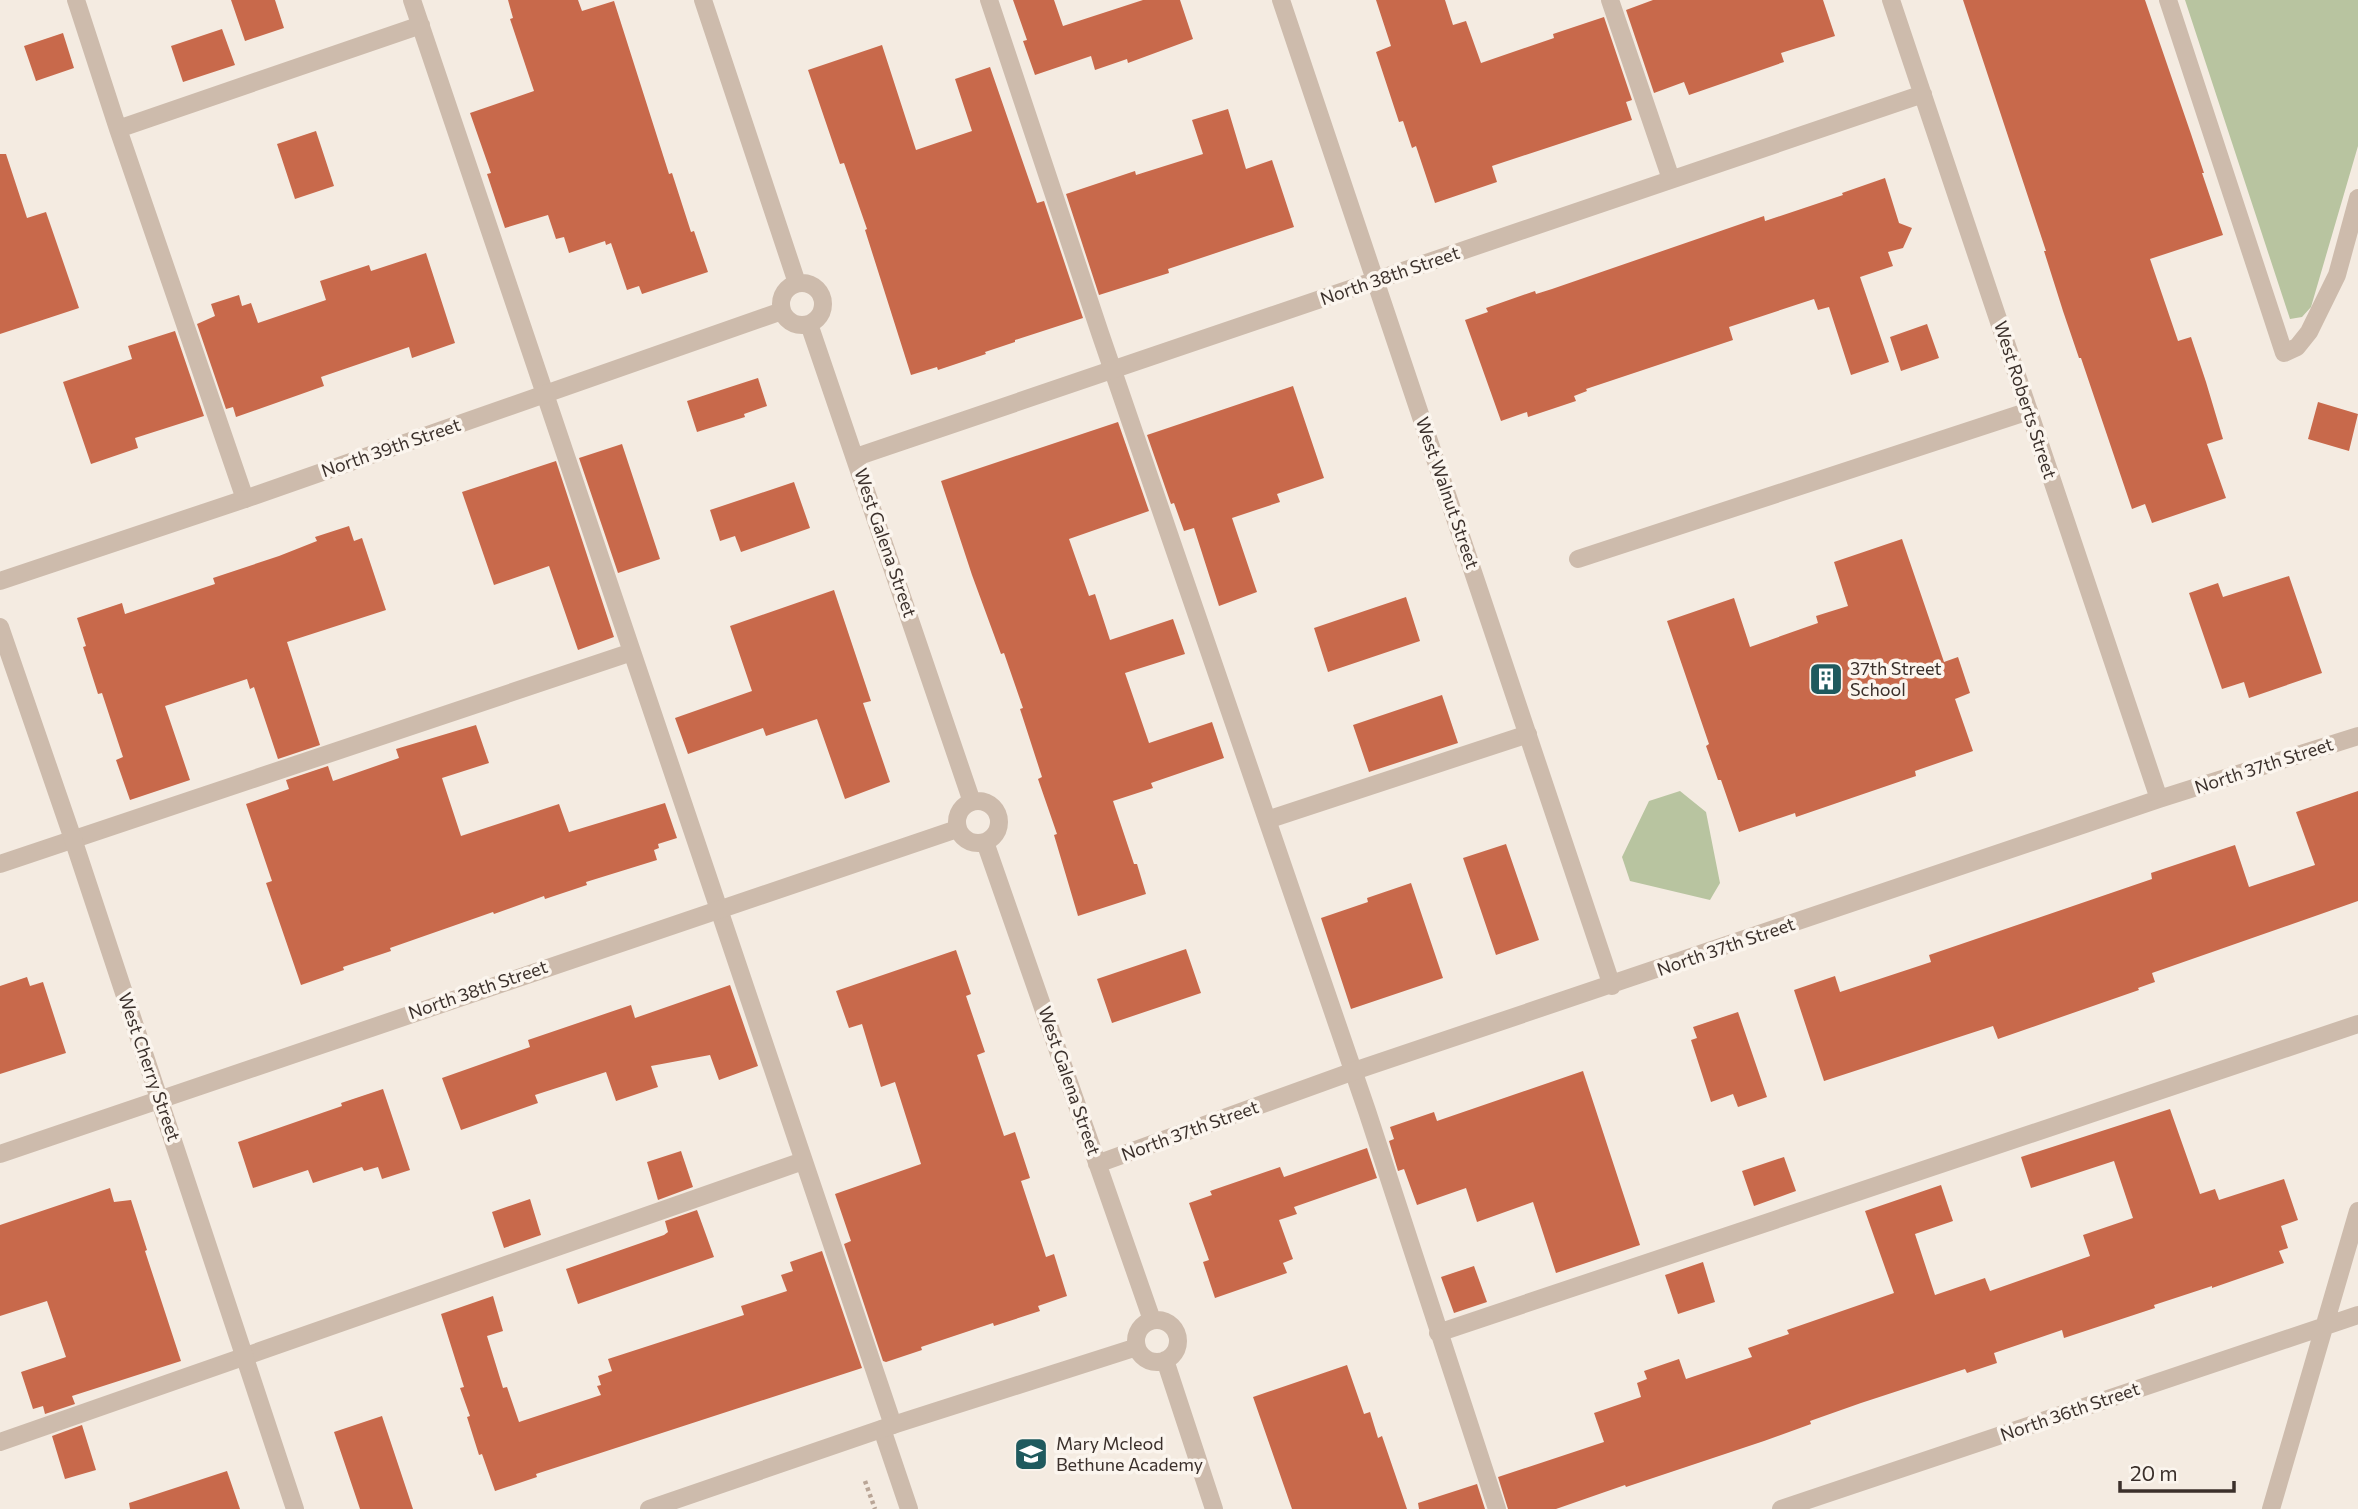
<svg xmlns="http://www.w3.org/2000/svg" width="2358" height="1509" viewBox="0 0 2358 1509" font-family="Commissioner,sans-serif">
	<style>
		.green { fill: #b8c4a0 }
		.building { fill: #c8694b }
		.lines { fill: none; stroke-linecap: round; stroke-linejoin: round }
		.path { stroke: #b9a596; stroke-width: 4.5; stroke-dasharray: 3.5 3.5; stroke-linecap: butt }
		.service { stroke: #cdbbac; stroke-width: 18 }
		.minor { stroke: #cdbbac; stroke-width: 18 }
		.labels { text-anchor: middle; stroke-width: 7; stroke-linejoin: round; paint-order: stroke }
		.street-label { font-size: 18px; fill: #3b302b; stroke: #fbf5ee }
		.poi-label { font-size: 18px; fill: #3b302b; stroke: #fbf5ee; text-anchor: start }
	</style>
	<rect width="100%" height="100%" fill="#f4ebe1"/>
	<!-- green -->
	<path class="green" d="M 2185,0 L 2358,0 L 2358,146 L 2311,307 L 2302,317 L 2290,319 Z
		M 1680,791 L 1706,812 L 1720,883 L 1710,900 L 1630,881 L 1622,857 L 1649,801 Z"/>
	<!-- building -->
	<path class="building" d="M 231,0 L 275,0 L 284,28 L 245,41 Z
		M 508,0 L 578,0 L 582,11 L 614,1 L 669,174 L 672,173 L 691,232 L 694,231 L 708,272 L 642,294 L 639,286 L 627,290 L 611,243 L 606,245 L 605,241 L 569,253 L 564,237 L 556,239 L 548,215 L 505,228 L 487,174 L 491,173 L 470,113 L 534,91 L 510,19 L 513,18 Z
		M 1013,0 L 1054,0 L 1063,26 L 1143,0 L 1180,0 L 1193,39 L 1128,63 L 1127,59 L 1095,70 L 1091,56 L 1035,75 L 1023,41 L 1027,40 Z
		M 1376,0 L 1445,0 L 1453,25 L 1466,21 L 1481,63 L 1554,38 L 1553,34 L 1604,17 L 1632,100 L 1626,102 L 1632,120 L 1492,166 L 1497,182 L 1435,203 L 1416,146 L 1412,148 L 1403,121 L 1399,122 L 1376,52 L 1391,46 Z
		M 1653,0 L 1823,0 L 1835,36 L 1781,53 L 1784,62 L 1689,95 L 1684,82 L 1654,93 L 1626,10 Z
		M 1963,0 L 2145,0 L 2191,134 L 2204,173 L 2202,173 L 2223,235 L 2150,259 L 2178,341 L 2191,337 L 2206,382 L 2223,439 L 2207,444 L 2226,498 L 2152,523 L 2145,504 L 2132,509 L 2081,358 L 2079,358 L 2063,311 L 2044,251 L 2046,251 Z
		M 222,29 L 235,65 L 183,82 L 171,46 Z
		M 63,33 L 74,68 L 36,81 L 24,46 Z
		M 882,45 L 916,150 L 972,131 L 955,79 L 990,67 L 1037,203 L 1044,201 L 1083,318 L 1015,340 L 1015,342 L 985,352 L 986,354 L 938,370 L 937,367 L 911,375 L 865,230 L 867,229 L 844,163 L 840,164 L 808,70 Z
		M 1228,109 L 1246,169 L 1272,160 L 1294,227 L 1168,269 L 1169,273 L 1099,295 L 1066,194 L 1135,171 L 1136,175 L 1203,154 L 1192,120 Z
		M 316,131 L 334,186 L 295,199 L 277,144 Z
		M 0,154 L 6,154 L 27,218 L 46,212 L 79,308 L 0,334 Z
		M 1885,178 L 1899,223 L 1912,228 L 1903,248 L 1888,252 L 1893,266 L 1860,277 L 1889,362 L 1851,375 L 1829,307 L 1818,310 L 1814,299 L 1729,327 L 1733,340 L 1586,389 L 1587,391 L 1574,396 L 1576,401 L 1528,417 L 1527,412 L 1501,421 L 1465,320 L 1488,312 L 1486,308 L 1535,291 L 1536,294 L 1552,289 L 1764,216 L 1765,221 L 1843,195 L 1842,193 Z
		M 426,253 L 455,343 L 412,358 L 409,347 L 321,377 L 324,386 L 236,417 L 233,407 L 226,409 L 197,324 L 215,316 L 211,304 L 239,295 L 242,306 L 251,303 L 258,323 L 326,300 L 320,281 L 369,265 L 371,271 Z
		M 1927,324 L 1939,358 L 1901,371 L 1890,337 Z
		M 175,331 L 204,416 L 135,438 L 138,448 L 91,464 L 63,382 L 132,359 L 128,346 Z
		M 758,378 L 767,406 L 744,414 L 745,417 L 697,432 L 687,401 Z
		M 1293,386 L 1324,478 L 1277,494 L 1280,502 L 1232,518 L 1257,592 L 1219,606 L 1194,528 L 1184,531 L 1174,503 L 1171,504 L 1147,435 Z
		M 2318,402 L 2358,414 L 2349,451 L 2308,439 Z
		M 1118,422 L 1149,511 L 1069,539 L 1089,596 L 1095,594 L 1110,640 L 1173,619 L 1185,654 L 1125,673 L 1149,743 L 1212,722 L 1224,758 L 1151,783 L 1153,788 L 1113,801 L 1134,864 L 1137,864 L 1146,894 L 1078,916 L 1054,835 L 1057,834 L 1038,779 L 1042,777 L 1020,709 L 1023,708 L 1004,653 L 1001,654 L 972,575 L 941,481 Z
		M 622,444 L 660,559 L 618,573 L 579,458 Z
		M 556,461 L 614,637 L 578,650 L 549,566 L 494,585 L 462,492 Z
		M 794,482 L 810,528 L 741,552 L 735,536 L 720,541 L 710,510 Z
		M 349,526 L 354,541 L 362,538 L 386,610 L 287,642 L 320,745 L 278,759 L 254,687 L 250,689 L 247,679 L 165,706 L 190,780 L 130,800 L 116,760 L 123,757 L 102,693 L 98,694 L 83,647 L 86,646 L 77,618 L 122,603 L 125,614 L 215,584 L 213,578 L 279,556 L 317,541 L 315,537 Z
		M 1902,539 L 1944,662 L 1958,657 L 1970,693 L 1955,699 L 1973,751 L 1915,771 L 1916,776 L 1796,817 L 1795,813 L 1739,832 L 1721,780 L 1718,780 L 1706,746 L 1709,744 L 1667,621 L 1734,598 L 1750,647 L 1818,623 L 1816,616 L 1848,606 L 1834,562 Z
		M 2289,576 L 2322,673 L 2249,698 L 2244,682 L 2222,689 L 2189,593 L 2218,583 L 2223,597 Z
		M 834,590 L 871,701 L 863,703 L 890,782 L 845,799 L 817,719 L 766,736 L 763,728 L 688,754 L 675,718 L 752,691 L 730,626 Z
		M 1406,597 L 1420,641 L 1328,672 L 1314,628 Z
		M 1442,695 L 1458,743 L 1369,772 L 1353,725 Z
		M 476,725 L 489,763 L 442,778 L 461,836 L 559,804 L 569,832 L 665,803 L 677,838 L 658,844 L 659,848 L 654,850 L 657,860 L 586,882 L 587,885 L 545,899 L 544,896 L 494,914 L 493,912 L 390,948 L 391,951 L 343,967 L 344,970 L 301,985 L 266,883 L 272,881 L 246,804 L 289,789 L 286,780 L 328,766 L 333,781 L 399,758 L 396,749 Z
		M 2358,791 L 2358,901 L 2152,973 L 2155,982 L 2138,988 L 2139,990 L 1998,1039 L 1993,1026 L 1824,1081 L 1794,990 L 1835,976 L 1840,992 L 1931,962 L 1929,955 L 2152,879 L 2151,873 L 2235,845 L 2249,887 L 2315,865 L 2296,812 Z
		M 1506,844 L 1539,940 L 1496,955 L 1463,858 Z
		M 1411,883 L 1443,978 L 1351,1009 L 1321,918 L 1368,902 L 1367,898 Z
		M 1186,949 L 1201,993 L 1112,1023 L 1097,979 Z
		M 956,950 L 971,994 L 966,996 L 985,1052 L 977,1055 L 1004,1136 L 1015,1132 L 1030,1178 L 1021,1181 L 1046,1257 L 1054,1254 L 1067,1296 L 1038,1306 L 1040,1311 L 994,1326 L 993,1323 L 921,1347 L 922,1350 L 886,1362 L 883,1361 L 844,1244 L 851,1241 L 835,1194 L 921,1164 L 895,1082 L 881,1087 L 862,1024 L 849,1028 L 836,991 Z
		M 27,977 L 30,986 L 43,982 L 66,1053 L 0,1074 L 0,986 Z
		M 730,985 L 758,1066 L 719,1080 L 710,1055 L 651,1066 L 658,1087 L 616,1101 L 606,1072 L 535,1095 L 538,1103 L 461,1130 L 442,1078 L 530,1047 L 528,1040 L 631,1005 L 635,1018 Z
		M 1738,1012 L 1767,1097 L 1738,1107 L 1733,1094 L 1711,1102 L 1691,1040 L 1697,1038 L 1693,1027 Z
		M 1583,1071 L 1640,1245 L 1556,1273 L 1533,1202 L 1477,1222 L 1466,1188 L 1417,1205 L 1404,1169 L 1398,1171 L 1389,1141 L 1394,1139 L 1390,1127 L 1434,1112 L 1437,1121 Z
		M 383,1089 L 410,1170 L 382,1179 L 378,1167 L 364,1171 L 362,1167 L 313,1183 L 308,1170 L 253,1188 L 238,1142 L 342,1106 L 341,1103 Z
		M 2170,1109 L 2200,1194 L 2215,1189 L 2219,1200 L 2284,1179 L 2298,1220 L 2281,1226 L 2288,1248 L 2279,1251 L 2284,1263 L 2212,1288 L 2212,1286 L 2154,1305 L 2155,1308 L 2064,1338 L 2062,1330 L 1994,1353 L 1997,1363 L 1967,1373 L 1965,1369 L 1861,1403 L 1810,1421 L 1811,1424 L 1764,1441 L 1626,1487 L 1625,1485 L 1556,1509 L 1508,1509 L 1498,1477 L 1604,1442 L 1594,1413 L 1641,1397 L 1637,1383 L 1647,1379 L 1644,1371 L 1679,1359 L 1686,1379 L 1752,1357 L 1748,1348 L 1789,1334 L 1787,1330 L 1894,1293 L 1865,1211 L 1941,1185 L 1953,1221 L 1915,1234 L 1935,1295 L 1985,1278 L 1990,1291 L 2090,1256 L 2083,1235 L 2133,1218 L 2114,1161 L 2031,1188 L 2021,1157 Z
		M 1367,1148 L 1377,1178 L 1294,1207 L 1297,1214 L 1279,1220 L 1293,1259 L 1283,1263 L 1287,1273 L 1215,1298 L 1203,1262 L 1209,1260 L 1189,1203 L 1212,1195 L 1210,1191 L 1280,1167 L 1284,1177 Z
		M 681,1151 L 693,1187 L 658,1200 L 647,1162 Z
		M 1784,1157 L 1796,1191 L 1754,1206 L 1742,1171 Z
		M 110,1188 L 114,1202 L 131,1200 L 147,1250 L 145,1251 L 181,1361 L 72,1396 L 75,1404 L 45,1414 L 43,1406 L 33,1409 L 21,1372 L 66,1357 L 47,1301 L 0,1316 L 0,1225 Z
		M 530,1199 L 541,1235 L 504,1248 L 492,1212 Z
		M 697,1210 L 714,1257 L 578,1304 L 566,1269 L 664,1235 L 668,1232 L 665,1221 Z
		M 822,1251 L 862,1368 L 536,1474 L 537,1477 L 495,1491 L 482,1454 L 479,1455 L 467,1417 L 470,1416 L 460,1388 L 464,1387 L 441,1314 L 493,1296 L 503,1331 L 487,1336 L 503,1388 L 507,1387 L 519,1422 L 601,1395 L 597,1386 L 601,1385 L 598,1376 L 612,1371 L 608,1359 L 744,1315 L 741,1306 L 787,1291 L 781,1275 L 793,1271 L 790,1262 Z
		M 1703,1262 L 1715,1302 L 1678,1314 L 1665,1275 Z
		M 1474,1266 L 1487,1302 L 1454,1313 L 1441,1277 Z
		M 1347,1365 L 1364,1414 L 1370,1412 L 1378,1438 L 1382,1436 L 1407,1509 L 1292,1509 L 1253,1397 Z
		M 382,1416 L 413,1509 L 360,1509 L 334,1432 Z
		M 82,1425 L 96,1470 L 65,1479 L 52,1436 Z
		M 227,1471 L 240,1509 L 130,1509 L 129,1503 Z
		M 1477,1484 L 1485,1509 L 1419,1509 L 1418,1503 Z"/>
	<g class="lines">
		<!-- path -->
		<path class="path" d="M 865,1481 L 875,1509"/>
		<!-- service -->
		<path class="service" d="M 76,0 L 118,129 L 245,499
			M 412,0 L 893,1425
			M 989,0 L 1100,333 L 1367,1111 L 1497,1509
			M 1610,0 L 1671,179
			M 2168,0 L 2284,353 L 2297,347 L 2309,332 L 2337,275 L 2358,198
			M 118,129 L 421,25
			M 1578,559 L 2029,411
			M 1267,820 L 1528,734
			M 0,864 L 632,652
			M 1438,1333 L 2358,1024
			M 882,1429 L 909,1509
			M 0,1442 L 803,1161"/>
		<!-- minor -->
		<path class="minor" d="M 703,0 L 797,283
			M 1281,0 L 1612,986
			M 1891,0 L 2159,799
			M781 304a21 21 0 1 1 42 0a21 21 0 1 1-42 0Z
			M 809,324 L 972,802
			M 856,457 L 1923,94
			M 0,581 L 245,499 L 782,311
			M 0,627 L 73,839 L 295,1509
			M957 822a21 21 0 1 1 42 0a21 21 0 1 1-42 0Z
			M 985,842 L 1152,1320
			M 0,1154 L 957,829
			M 1097,1164 L 1354,1071 L 2159,799 L 2358,736
			M1136 1341a21 21 0 1 1 42 0a21 21 0 1 1-42 0Z
			M 1165,1360 L 1214,1509
			M 649,1509 L 893,1425 L 1137,1347
			M 1781,1509 L 2358,1315
			M 2271,1509 L 2358,1211"/>
	</g>
	<!-- icons -->
	<defs>
		<g id="building-square" transform="scale(1.75)"><rect x="-9" y="-9" width="18" height="18" rx="4" fill="#1f5a5e" stroke="#fbf5ee"/><path d="M-4-6H4V6H1V3H-1V6H-4ZM-2.5-4.3h1.7v1.8h-1.7ZM.8-4.3h1.7v1.8H.8ZM-2.5-1h1.7V.8h-1.7ZM.8-1h1.7V.8H.8Z" fill="#fff"/></g>
		<g id="school-square" transform="scale(1.75)"><rect x="-9" y="-9" width="18" height="18" rx="4" fill="#1f5a5e" stroke="#fbf5ee"/><path d="M0-5L7-2L0 1L-7-2ZM-4 1L0 2.5L4 1V4Q0 6-4 4Z" fill="#fff"/></g>
	</defs>
	<g fill-rule="evenodd">
		<use href="#building-square" x="1826" y="679"/>
		<use href="#school-square" x="1031" y="1454"/>
	</g>
	<g class="labels">
		<!-- street labels -->
		<g class="street-label">
			<text transform="translate(1390 276) rotate(-19)" y="6">North 38th Street</text>
			<text transform="translate(2025 400) rotate(72)" y="6">West Roberts Street</text>
			<text transform="translate(391 448) rotate(-19)" y="6">North 39th Street</text>
			<text transform="translate(1447 493) rotate(71)" y="6">West Walnut Street</text>
			<text transform="translate(885 543) rotate(71)" y="6">West Galena Street</text>
			<text transform="translate(2264 766) rotate(-18)" y="6">North 37th Street</text>
			<text transform="translate(1726 947) rotate(-19)" y="6">North 37th Street</text>
			<text transform="translate(478 990) rotate(-19)" y="6">North 38th Street</text>
			<text transform="translate(149 1067) rotate(71)" y="6">West Cherry Street</text>
			<text transform="translate(1069 1081) rotate(71)" y="6">West Galena Street</text>
			<text transform="translate(1190 1131) rotate(-20)" y="6">North 37th Street</text>
			<text transform="translate(2070 1412) rotate(-19)" y="6">North 36th Street</text>
		</g>
		<!-- poi labels -->
		<g class="poi-label">
			<text x="1850" y="675">37th Street<tspan x="1850" dy="21">School</tspan></text>
			<text x="1056" y="1450">Mary Mcleod<tspan x="1056" dy="21">Bethune Academy</tspan></text>
		</g>
	</g>
	<!-- scale -->
	<path d="M2120 1481v10h114v-10" fill="none" stroke="#3b302b" stroke-width="3.5"/>
	<text x="2130" y="1481" font-size="21" fill="#3b302b" stroke="#fbf5ee" stroke-width="5" paint-order="stroke">20 m</text>
</svg>
